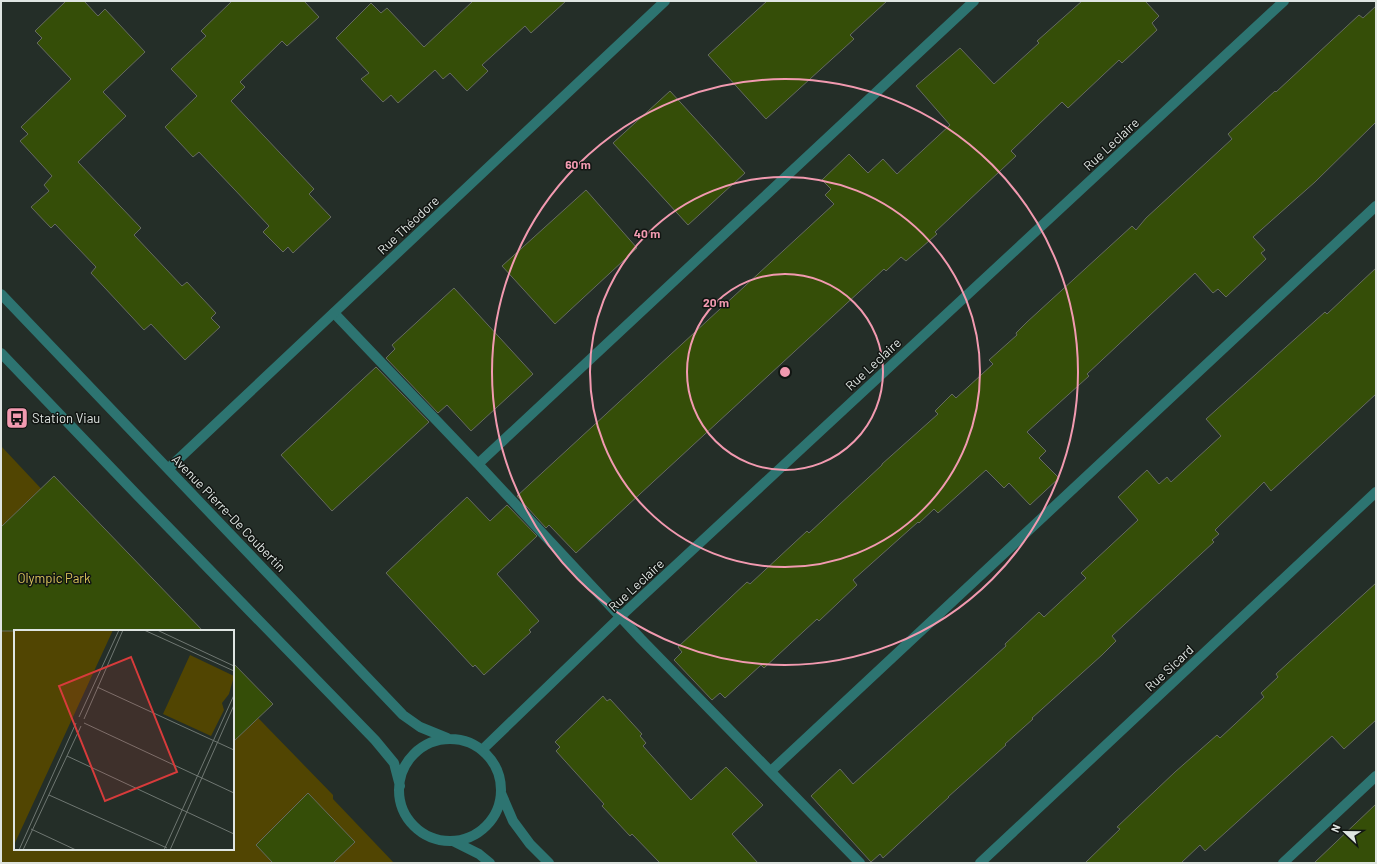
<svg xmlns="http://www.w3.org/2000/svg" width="1377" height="864" viewBox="0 0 1377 864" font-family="Barlow,sans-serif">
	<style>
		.green { fill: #514502 }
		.building { fill: #354e08; stroke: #666b61 }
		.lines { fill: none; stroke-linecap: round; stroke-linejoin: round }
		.service { stroke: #2d7471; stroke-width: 10 }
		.minor { stroke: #2d7471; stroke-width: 10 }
		.tertiary { stroke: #2d7471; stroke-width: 10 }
		.ring { fill: none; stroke: #f29ab0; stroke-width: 2 }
		.labels { text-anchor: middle; stroke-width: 3; stroke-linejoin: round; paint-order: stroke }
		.street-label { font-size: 13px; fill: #dfe5e2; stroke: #111512 }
		.poi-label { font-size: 13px; fill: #dfe5e2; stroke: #111512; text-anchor: start }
		.park-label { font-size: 13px; fill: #dbc45c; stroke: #111512 }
		.inset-road { fill: none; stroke: #6f7772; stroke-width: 1 }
		.view { fill: #d73b3b; fill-opacity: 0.15; stroke: #d73b3b; stroke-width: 2 }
		.inset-edge { fill: none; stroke: #dfe5e2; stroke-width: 2 }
		.centre { fill: #f29ab0; stroke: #111512; stroke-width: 2 }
		.ring-label { font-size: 12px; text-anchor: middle; font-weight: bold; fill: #f29ab0; stroke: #111512; stroke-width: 3; stroke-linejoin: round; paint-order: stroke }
	</style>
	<rect width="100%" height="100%" fill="#242e28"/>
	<!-- green -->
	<path class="green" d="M 1,446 L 175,631 L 15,631 L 15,849 L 233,849 L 233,692 L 333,795 L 333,799 L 394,863 L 1,863 Z"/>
	<!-- building -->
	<path class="building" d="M 66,1 L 84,1 L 98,16 L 105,9 L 145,52 L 103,92 L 126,116 L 78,162 L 141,228 L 134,235 L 182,286 L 187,282 L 216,313 L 211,318 L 220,327 L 185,360 L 151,324 L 144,330 L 91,273 L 96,267 L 55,224 L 51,228 L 31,207 L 49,191 L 44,185 L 52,176 L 20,141 L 28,134 L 21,127 L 71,79 L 37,43 L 42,38 L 35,31 Z
		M 232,1 L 304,1 L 319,17 L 287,46 L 282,41 L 240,82 L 245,87 L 231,101 L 314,189 L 309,194 L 331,217 L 293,253 L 288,247 L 283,252 L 263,232 L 269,226 L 199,152 L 193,157 L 165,127 L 197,96 L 171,69 L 206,36 L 201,31 Z
		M 473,1 L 566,1 L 531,33 L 525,26 L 482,65 L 488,71 L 467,91 L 450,73 L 443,79 L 435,70 L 398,103 L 391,95 L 383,102 L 361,79 L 369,73 L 336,38 L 371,3 L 381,13 L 387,8 L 424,47 Z
		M 767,1 L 887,1 L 850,35 L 854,39 L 766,119 L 708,55 Z
		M 1082,1 L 1145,1 L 1159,16 L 1152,23 L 1157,30 L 1122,63 L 1119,60 L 1068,108 L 1062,102 L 1011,151 L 1016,156 L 935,232 L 937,234 L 906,261 L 901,257 L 886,271 L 884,269 L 576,553 L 549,525 L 546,528 L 517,496 L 834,204 L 825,195 L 831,189 L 822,180 L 849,154 L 868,173 L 883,159 L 897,174 L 950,125 L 916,86 L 960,48 L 994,84 L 1039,43 L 1037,41 Z
		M 1376,6 L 1376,122 L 1315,182 L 1253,237 L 1265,250 L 1261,253 L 1266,259 L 1226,297 L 1218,289 L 1213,293 L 1195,273 L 1087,374 L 1089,376 L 1027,432 L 1046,451 L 1039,458 L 1059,478 L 1030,505 L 1009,483 L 1004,488 L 986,470 L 938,513 L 934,509 L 919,523 L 918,522 L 853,580 L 857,585 L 819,621 L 817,619 L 764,668 L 761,665 L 725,698 L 720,693 L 712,700 L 674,660 L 682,652 L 678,647 L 747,582 L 750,584 L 807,531 L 809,533 L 882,465 L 882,464 L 938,414 L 935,411 L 952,394 L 956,398 L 993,364 L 989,360 L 1017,335 L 1016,333 L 1027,322 L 1132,226 L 1136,230 L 1146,218 L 1232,139 L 1228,134 L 1275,91 L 1276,92 L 1359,15 L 1363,18 Z
		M 670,91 L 745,173 L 688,225 L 613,143 Z
		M 586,190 L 637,248 L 555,324 L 502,266 Z
		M 1376,268 L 1376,394 L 1271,491 L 1264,482 L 1215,530 L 1219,534 L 1212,540 L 1214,542 L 1112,636 L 1116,641 L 1102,655 L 1032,718 L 1033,719 L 1005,744 L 1006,745 L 948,797 L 949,797 L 883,858 L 880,854 L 871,862 L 811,796 L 840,769 L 853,784 L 1006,646 L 1005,644 L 1039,612 L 1044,617 L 1086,578 L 1081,573 L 1138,520 L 1118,497 L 1147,470 L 1159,484 L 1167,477 L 1171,482 L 1221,436 L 1206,419 L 1325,312 L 1327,314 Z
		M 454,288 L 533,374 L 471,431 L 447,405 L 438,413 L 386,358 L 395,349 L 392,345 Z
		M 376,367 L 429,422 L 332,511 L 281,455 Z
		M 54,476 L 203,631 L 1,631 L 1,527 Z
		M 467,497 L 490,521 L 507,505 L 537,536 L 497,574 L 539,621 L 529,630 L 531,632 L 484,675 L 475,665 L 473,667 L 386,573 Z
		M 1376,583 L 1376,720 L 1344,749 L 1332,736 L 1205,851 L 1200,845 L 1181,863 L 1085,863 L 1120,829 L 1117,827 L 1175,772 L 1217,735 L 1220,738 L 1264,697 L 1261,693 L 1278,677 L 1276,674 Z
		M 233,663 L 273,704 L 233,742 Z
		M 603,696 L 607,701 L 610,699 L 642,734 L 640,736 L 646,743 L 643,746 L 691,800 L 726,767 L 763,805 L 732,834 L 758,863 L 660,863 L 632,834 L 630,836 L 602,806 L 604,804 L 556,751 L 560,747 L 555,742 Z
		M 308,793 L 355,842 L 333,863 L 273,863 L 256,845 Z
		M 1376,804 L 1376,863 L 1314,863 Z"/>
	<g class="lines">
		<!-- service -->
		<path class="service" d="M 334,313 L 478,464 L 641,639 L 860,863
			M 478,464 L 974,1
			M 771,771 L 1376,206
			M 1283,863 L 1376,776"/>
		<!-- minor -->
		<path class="minor" d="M 169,468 L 665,1
			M 483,749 L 620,617 L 1284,1
			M 980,863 L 1376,492"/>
		<!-- tertiary -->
		<path class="tertiary" d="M 1,294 L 403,715 L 420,727 L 447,738
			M 1,353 L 139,497 L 375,740 L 394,763 L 400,786
			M399 790a51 51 0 1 1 102 0a51 51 0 1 1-102 0Z
			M 501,793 L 513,821 L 530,844 L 549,863
			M 453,841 L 479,854 L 490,863"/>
	</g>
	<!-- distance rings -->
	<g class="ring">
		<circle cx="785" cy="372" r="98"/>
		<circle cx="785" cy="372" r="195"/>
		<circle cx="785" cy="372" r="293"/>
	</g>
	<!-- icons -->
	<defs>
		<g id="bus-square" transform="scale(1.15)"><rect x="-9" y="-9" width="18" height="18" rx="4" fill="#f29ab0" stroke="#111512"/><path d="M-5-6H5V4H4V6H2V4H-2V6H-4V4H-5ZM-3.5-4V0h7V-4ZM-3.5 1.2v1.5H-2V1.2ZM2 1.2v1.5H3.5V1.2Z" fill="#111"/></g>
	</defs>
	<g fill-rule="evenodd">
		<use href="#bus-square" x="17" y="418"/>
	</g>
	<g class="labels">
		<!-- street labels -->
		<g class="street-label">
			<text transform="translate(1111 144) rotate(-43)" y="5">Rue Leclaire</text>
			<text transform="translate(408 225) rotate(-43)" y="5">Rue Théodore</text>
			<text transform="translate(873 364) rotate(-43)" y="5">Rue Leclaire</text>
			<text transform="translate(229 513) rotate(46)" y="5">Avenue Pierre-De Coubertin</text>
			<text transform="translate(636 585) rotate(-43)" y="5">Rue Leclaire</text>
			<text transform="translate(1169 668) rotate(-43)" y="5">Rue Sicard</text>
		</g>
		<!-- poi labels -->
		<g class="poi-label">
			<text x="32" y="423">Station Viau</text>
		</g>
		<!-- park labels -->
		<g class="park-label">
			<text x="54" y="583">Olympic Park</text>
		</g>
	</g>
	<!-- overview -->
	<g transform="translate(14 630)">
		<rect width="220" height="220" fill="#242e28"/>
		<path d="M 0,0 L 99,0 L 0,215 ZM 176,25 L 220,46 L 215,64 L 208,73 L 210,80 L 197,106 L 149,84 Z" fill="#514502"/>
		<path class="inset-road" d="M 130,0 L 220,41M 143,0 L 220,36M 83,57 L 220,120M 65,87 L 105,0M 70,89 L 109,0M 70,93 L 220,163M 53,126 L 220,204M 35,165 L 153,218M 17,199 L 62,220M 5,220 L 62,93M 9,220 L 67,96M 150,220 L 220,65M 156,220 L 220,75"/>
		<path class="view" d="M 117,27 L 163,142 L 91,171 L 45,56 Z"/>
		<rect width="220" height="220" class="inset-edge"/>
	</g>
	<circle cx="785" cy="372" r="6" class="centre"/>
	<g class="ring-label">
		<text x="578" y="169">60 m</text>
		<text x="647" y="238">40 m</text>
		<text x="716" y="307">20 m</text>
	</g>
	<!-- border -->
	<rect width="1377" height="864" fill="none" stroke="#dfe5e2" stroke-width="4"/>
	<!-- north arrow -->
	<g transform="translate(1345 832) rotate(292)" stroke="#111512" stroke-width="3" paint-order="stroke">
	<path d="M0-3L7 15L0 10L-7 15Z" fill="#dfe5e2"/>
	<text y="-6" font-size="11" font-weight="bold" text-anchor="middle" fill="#dfe5e2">N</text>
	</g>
</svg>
